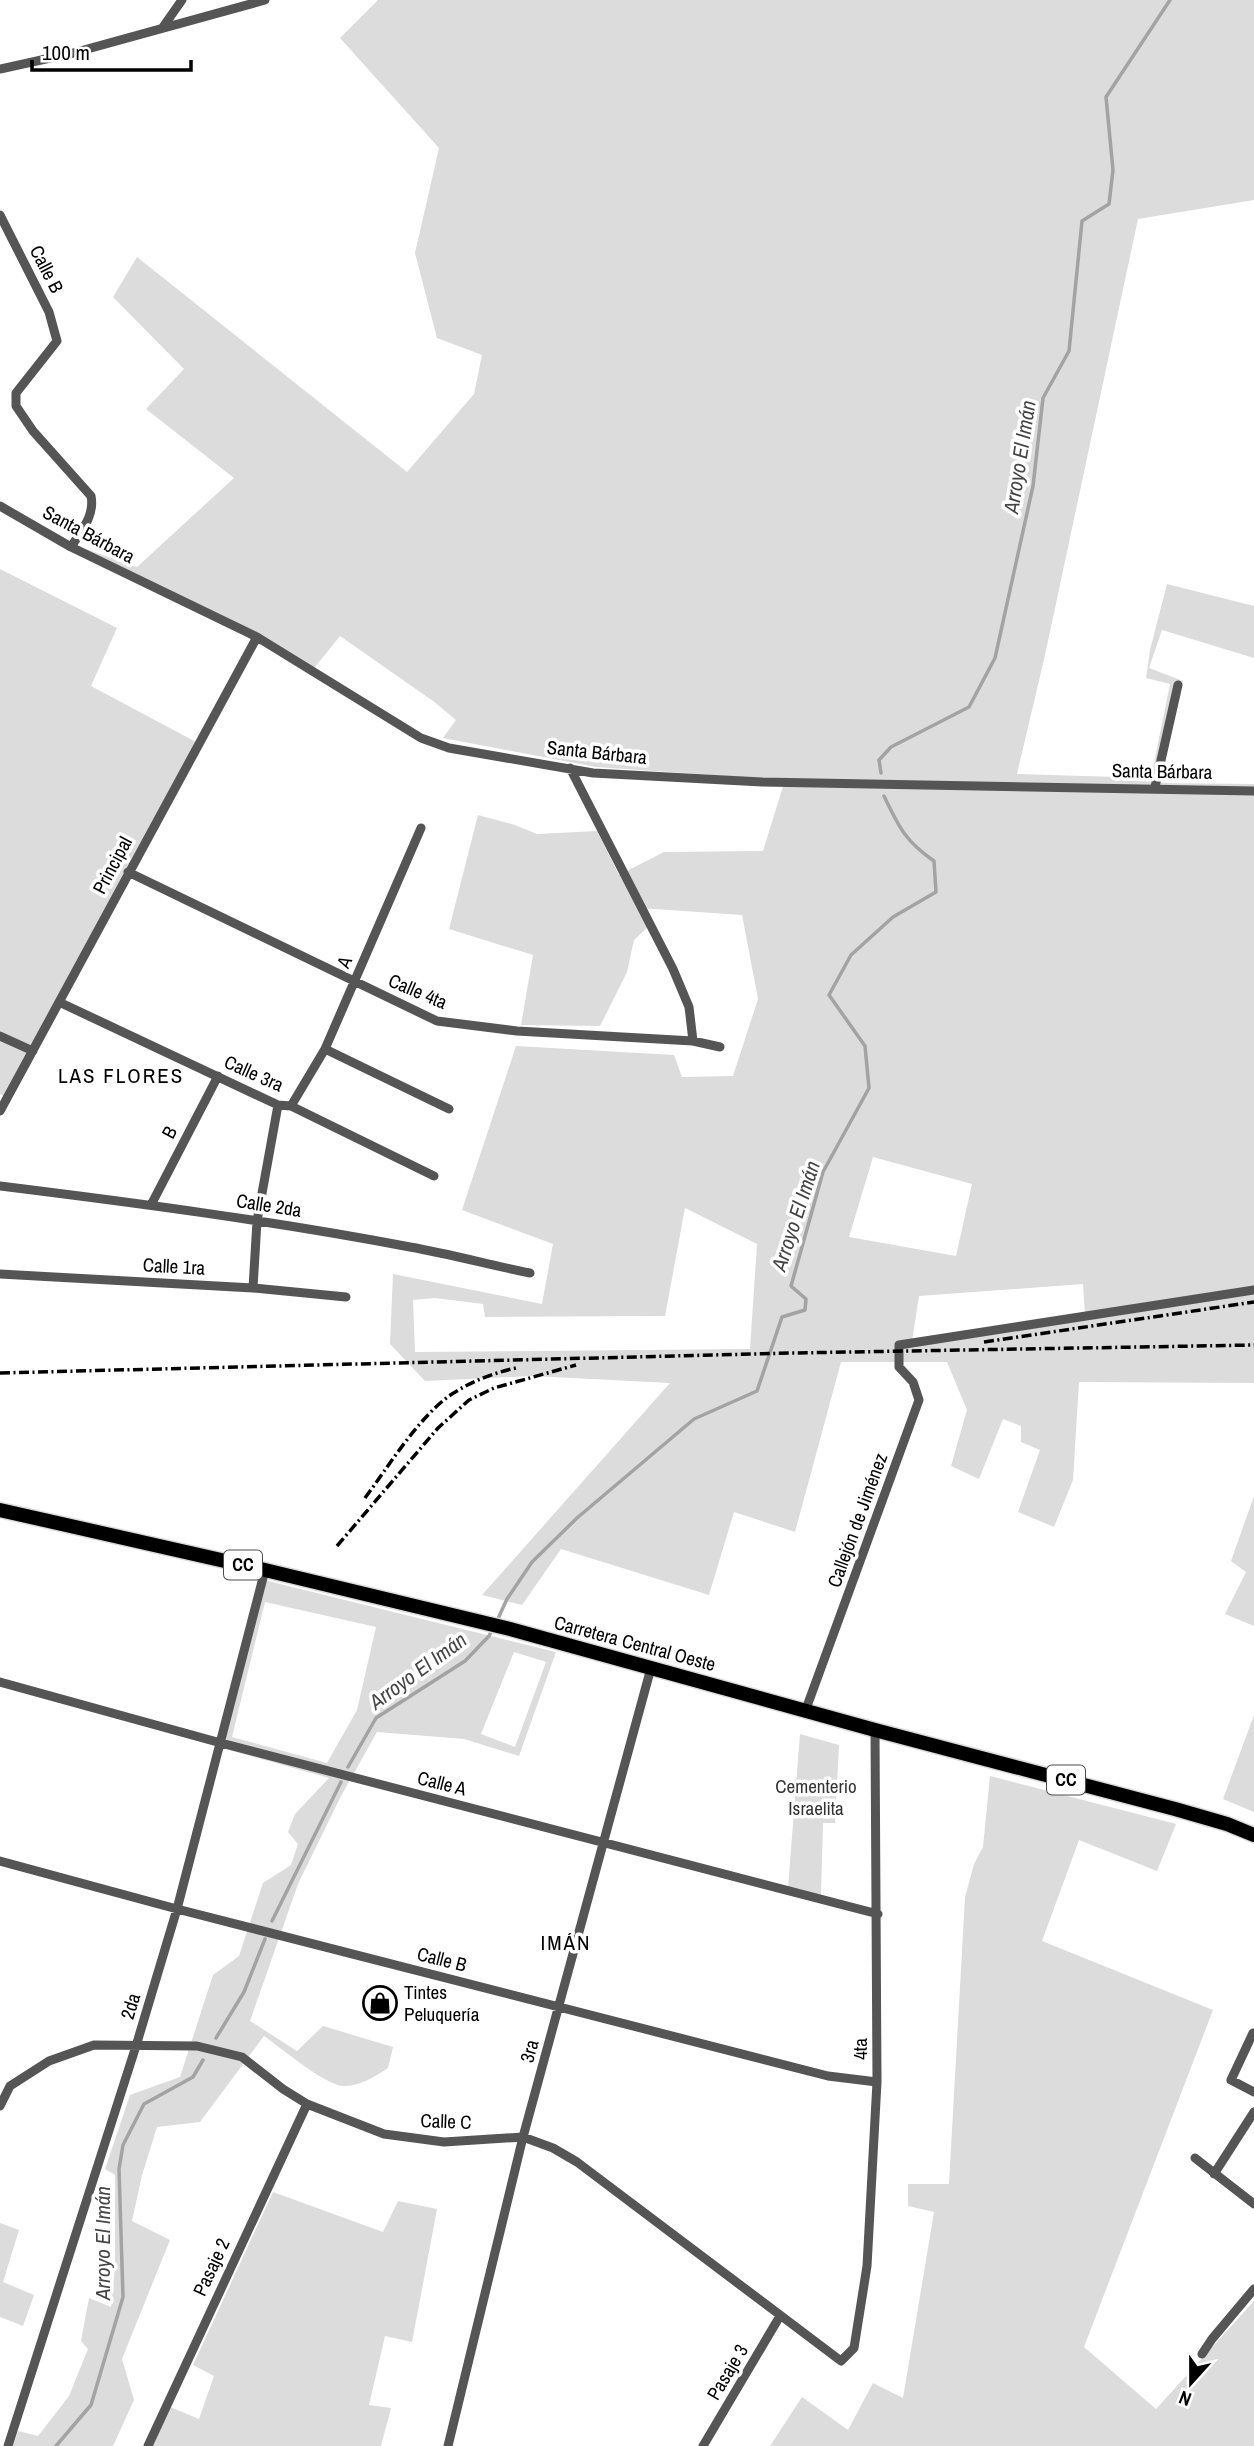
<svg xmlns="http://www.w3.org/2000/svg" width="1254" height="2446" viewBox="0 0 1254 2446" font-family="'Archivo Narrow',sans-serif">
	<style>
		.green { fill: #dcdcdc; fill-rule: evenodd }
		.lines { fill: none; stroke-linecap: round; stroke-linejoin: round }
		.stream { stroke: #a3a3a3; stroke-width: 3.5 }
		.primary-casing { stroke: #dbdbdb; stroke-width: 17 }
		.minor { stroke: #555; stroke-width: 9 }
		.primary { stroke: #000; stroke-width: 14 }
		.rail { stroke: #000; stroke-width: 3.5; stroke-dasharray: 10 3.5 2 3.5; stroke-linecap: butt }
		.labels { text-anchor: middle; stroke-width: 7; stroke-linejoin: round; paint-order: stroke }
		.shield { fill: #fff; stroke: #4c4c4c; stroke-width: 2 }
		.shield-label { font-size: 18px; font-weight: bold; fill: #000 }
		.street-label { font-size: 19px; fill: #000; stroke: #fff }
		.park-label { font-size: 19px; fill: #333; stroke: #fff }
		.poi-label { font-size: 19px; fill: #000; stroke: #fff; text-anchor: start }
		.water-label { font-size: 21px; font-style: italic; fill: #444; stroke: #fff }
		.neighbourhood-label { font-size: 21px; letter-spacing: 2px; fill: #000; stroke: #fff }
	</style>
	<rect width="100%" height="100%" fill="#fff"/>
	<!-- green -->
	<path class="green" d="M 378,0 L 1254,0 L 1254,200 L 1138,219 L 1045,655 L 1017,774 L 1151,778 L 1170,684 L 1146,678 L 1150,650 L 1167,584 L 1254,606 L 1254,658 L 1162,630 L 1149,668 L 1183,681 L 1160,783 L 1254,784 L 1254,1383 L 1079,1382 L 1073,1480 L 1054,1527 L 1018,1512 L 1040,1450 L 1021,1442 L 1021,1426 L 1003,1419 L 979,1479 L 951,1466 L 967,1410 L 947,1362 L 841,1362 L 795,1532 L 734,1512 L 709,1595 L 561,1549 L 522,1605 L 482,1595 L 670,1383 L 533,1376 L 425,1381 L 390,1344 L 393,1274 L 542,1304 L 553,1244 L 462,1210 L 516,1046 L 674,1055 L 682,1077 L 733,1076 L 758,999 L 742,915 L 640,908 L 649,926 L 634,940 L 627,972 L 600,1026 L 521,1025 L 533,955 L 449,929 L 478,815 L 515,825 L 537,834 L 597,831 L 619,875 L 664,852 L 763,851 L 785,780 L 596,767 L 443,738 L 456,720 L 433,701 L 340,636 L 311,672 L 83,548 L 137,567 L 234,478 L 146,409 L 184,369 L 113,297 L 137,257 L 407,472 L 474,394 L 482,355 L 437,338 L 415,253 L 439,148 L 340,38 ZM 873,1157 L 972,1184 L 956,1256 L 849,1237 ZM 685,1208 L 757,1244 L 750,1349 L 415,1352 L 413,1300 L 435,1298 L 483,1304 L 485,1317 L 665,1316 ZM 1083,1284 L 1085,1314 L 912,1341 L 919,1296 Z
		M 0,569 L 117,628 L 91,686 L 196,742 L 5,1097 L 0,1094 Z
		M 1254,1496 L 1254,1626 L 1225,1614 L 1246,1572 L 1231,1561 Z
		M 260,1579 L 556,1652 L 519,1756 L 464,1739 L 377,1732 L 340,1798 L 298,1884 L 250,2021 L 297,2051 L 323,2026 L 393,2047 L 388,2068 C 376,2076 359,2087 343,2086 C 325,2085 281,2048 264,2036 L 200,2122 L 157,2127 L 142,2175 L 132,2221 L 170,2240 L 122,2359 L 134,2400 L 113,2446 L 13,2446 L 18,2431 L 38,2436 L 69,2396 L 88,2349 L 81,2341 L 89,2298 L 111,2307 L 115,2267 L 115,2175 L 105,2169 L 130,2095 L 180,2077 L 213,1975 L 239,1956 L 263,1883 L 291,1865 L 298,1844 L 288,1832 L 295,1814 L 329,1778 L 218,1747 ZM 265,1602 L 376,1627 L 357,1710 L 327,1763 L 232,1737 ZM 514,1652 L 546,1662 L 515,1747 L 481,1734 Z
		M 1254,1715 L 1254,1812 L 1223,1799 Z
		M 800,1734 L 839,1745 L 835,1823 L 823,1823 L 821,1895 L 788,1888 Z
		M 990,1776 L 1176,1824 L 1157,1871 L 1079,1840 L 1042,1941 L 1213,2010 L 1084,2347 L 1156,2409 L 1254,2301 L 1254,2446 L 770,2446 L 802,2397 L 848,2430 L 873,2383 L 903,2398 L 934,2212 L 908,2206 L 908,2184 L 949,2184 L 965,1897 L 974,1864 L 983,1847 Z
		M 273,2192 L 383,2232 L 398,2201 L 437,2209 L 412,2342 L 385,2336 L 369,2405 L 391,2408 L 381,2446 L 151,2446 L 168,2406 L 199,2419 L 214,2376 L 193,2365 Z
		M 0,2223 L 19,2230 L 3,2282 L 34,2295 L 23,2326 L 0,2317 Z"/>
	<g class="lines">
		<!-- stream -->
		<path class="stream" d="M 881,773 L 879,760 L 891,747 L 969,707 L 995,658 L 1033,486 L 1043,398 L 1069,351 L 1082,221 L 1109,204 L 1113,170 L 1106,97 L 1170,0
			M 496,1623 L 507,1599 L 532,1562 L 577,1518 L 694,1419 L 757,1391 L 782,1317 L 805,1310 L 806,1299 L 791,1286 L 823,1172 L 869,1088 L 865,1046 L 829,995 L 851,955 L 893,917 L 936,892 L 934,861 C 905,841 899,827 884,796
			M 348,1767 L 376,1718 L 465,1661 L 489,1636 L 492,1630
			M 272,1921 L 341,1782
			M 216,2038 L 244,1992 L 265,1939
			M 56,2446 L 91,2405 L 123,2297 L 119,2169 L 123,2145 L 144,2104 L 193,2077 L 203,2060"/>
		<!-- primary casing -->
		<g class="primary-casing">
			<path id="primary" d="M 0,1510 L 265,1570 L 510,1629 L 875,1730 L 1175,1809 L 1227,1824 L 1254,1835"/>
		</g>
		<!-- minor -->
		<path class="minor" d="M 163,27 L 182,0
			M 0,69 L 73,53 L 265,0
			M 0,215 L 49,312 L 57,341 L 16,393 L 16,406 L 33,431 L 91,496 C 95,516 81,531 71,547
			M 0,506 L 71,547 L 257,637 L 421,738 L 449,748 L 593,773 L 762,782 L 1254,791
			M 570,768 L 673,969 L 689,1007 L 693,1041
			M 1155,787 L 1178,685
			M 128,872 L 437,1021 L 517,1031 L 693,1041 L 720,1047
			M 59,1002 L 278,1105 L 291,1106 L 434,1176
			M 0,1036 L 33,1051
			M 325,1049 L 449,1109
			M 291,1106 L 325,1049 L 421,828
			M 0,1111 L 257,637
			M 0,1186 C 137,1203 274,1221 410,1247 C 450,1254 490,1265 530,1273
			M 151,1205 L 218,1076
			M 0,1274 L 253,1288 L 346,1297
			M 253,1288 L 257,1221 L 278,1105
			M 0,1682 L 221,1743 L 878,1914
			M 806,1709 L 919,1400 L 913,1382 L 899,1367 L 899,1345 L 1254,1290
			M 0,1861 L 177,1909 L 828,2076 L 877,2082
			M 1253,2033 L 1231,2080 L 1254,2092
			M 10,2086 L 49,2061 L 94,2045 L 197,2046 L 242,2057 L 283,2089 L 307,2104 L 384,2134 L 444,2142 L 523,2137 L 553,2148 L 577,2162 L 841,2361 L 854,2348 L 867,2266 L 877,2082 L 875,1730
			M 0,2106 L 10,2086
			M 1195,2158 L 1254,2204
			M 1214,2174 L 1254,2112
			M 1202,2354 L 1212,2339 L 1254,2289
			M 8,2446 L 136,2046 L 177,1909 L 265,1570
			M 148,2446 L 307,2104
			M 448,2446 L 523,2137 L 651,1668
			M 703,2446 L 780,2316"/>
		<!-- primary -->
		<use href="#primary" class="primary"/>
		<!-- rail -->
		<path class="rail" d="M 984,1342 L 1254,1302
			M 0,1373 L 792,1353 L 1254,1345
			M 365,1498 C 388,1467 420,1415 452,1394 C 472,1381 493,1373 516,1368
			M 337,1546 L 438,1428 L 469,1400 L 494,1388 L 576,1365"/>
	</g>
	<!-- icons -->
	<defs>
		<g id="shop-ring" transform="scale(1.75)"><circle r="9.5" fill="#fff" stroke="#000" stroke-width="1.5"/><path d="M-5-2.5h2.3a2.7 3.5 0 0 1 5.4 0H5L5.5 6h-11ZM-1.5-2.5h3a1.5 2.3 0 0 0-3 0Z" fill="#000"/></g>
	</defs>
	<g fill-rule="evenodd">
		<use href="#shop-ring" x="380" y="2003"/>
	</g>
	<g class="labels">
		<!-- shield labels -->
		<g class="shield">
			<rect x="224" y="1550.5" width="38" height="29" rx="5"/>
			<rect x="1047" y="1765.5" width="38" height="29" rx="5"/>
		</g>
		<g class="shield-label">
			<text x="243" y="1571">CC</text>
			<text x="1066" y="1786">CC</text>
		</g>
		<!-- street labels -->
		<g class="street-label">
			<text transform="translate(47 269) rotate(63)" y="7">Calle B</text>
			<text transform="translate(89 534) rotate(28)" y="7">Santa Bárbara</text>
			<text transform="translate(597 752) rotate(6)" y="7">Santa Bárbara</text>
			<text transform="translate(1162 771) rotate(1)" y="7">Santa Bárbara</text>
			<text transform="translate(112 865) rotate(-62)" y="7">Principal</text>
			<text transform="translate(344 962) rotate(-66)" y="7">A</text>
			<text transform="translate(418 991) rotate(23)" y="7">Calle 4ta</text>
			<text transform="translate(254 1073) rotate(24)" y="7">Calle 3ra</text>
			<text transform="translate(169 1132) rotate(-62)" y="7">B</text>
			<text transform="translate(269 1205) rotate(9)" y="7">Calle 2da</text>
			<text transform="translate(174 1266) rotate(3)" y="7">Calle 1ra</text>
			<text transform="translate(857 1520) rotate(-70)" y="7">Callejón de Jiménez</text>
			<text transform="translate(635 1643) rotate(15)" y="7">Carretera Central Oeste</text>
			<text transform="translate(442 1783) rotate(14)" y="7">Calle A</text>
			<text transform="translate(442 1959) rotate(14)" y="7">Calle B</text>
			<text transform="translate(130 2006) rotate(-73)" y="7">2da</text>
			<text transform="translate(860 2049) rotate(-90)" y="7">4ta</text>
			<text transform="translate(529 2051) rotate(-75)" y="7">3ra</text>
			<text transform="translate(446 2121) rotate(2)" y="7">Calle C</text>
			<text transform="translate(211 2267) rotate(-65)" y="7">Pasaje 2</text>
			<text transform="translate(727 2372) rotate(-59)" y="7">Pasaje 3</text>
		</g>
		<!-- park labels -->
		<g class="park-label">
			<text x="816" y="1793">Cementerio<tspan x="816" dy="22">Israelita</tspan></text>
		</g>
		<!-- poi labels -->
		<g class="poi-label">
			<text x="404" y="1999">Tintes<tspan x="404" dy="22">Peluquería</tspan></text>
		</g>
		<!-- water labels -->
		<g class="water-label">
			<text transform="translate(1020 457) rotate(-81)" y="7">Arroyo El Imán</text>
			<text transform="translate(796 1216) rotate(-72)" y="7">Arroyo El Imán</text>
			<text transform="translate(418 1671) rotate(-36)" y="7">Arroyo El Imán</text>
			<text transform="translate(103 2243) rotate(-90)" y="7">Arroyo El Imán</text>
		</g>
		<!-- neighbourhood labels -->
		<g class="neighbourhood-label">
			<text x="121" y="1083">LAS FLORES</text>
			<text x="566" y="1950">IMÁN</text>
		</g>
	</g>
	<!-- north arrow -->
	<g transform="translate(1191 2383) rotate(201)" stroke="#ffffff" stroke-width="5" paint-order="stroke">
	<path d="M0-5L12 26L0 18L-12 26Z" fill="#000000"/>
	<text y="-10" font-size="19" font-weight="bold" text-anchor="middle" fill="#000000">N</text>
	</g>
	<!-- scale -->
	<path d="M32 60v10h159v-10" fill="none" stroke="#000000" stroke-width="3.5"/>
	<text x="42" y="60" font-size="21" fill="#000000" stroke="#ffffff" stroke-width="5" paint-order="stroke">100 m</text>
</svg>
